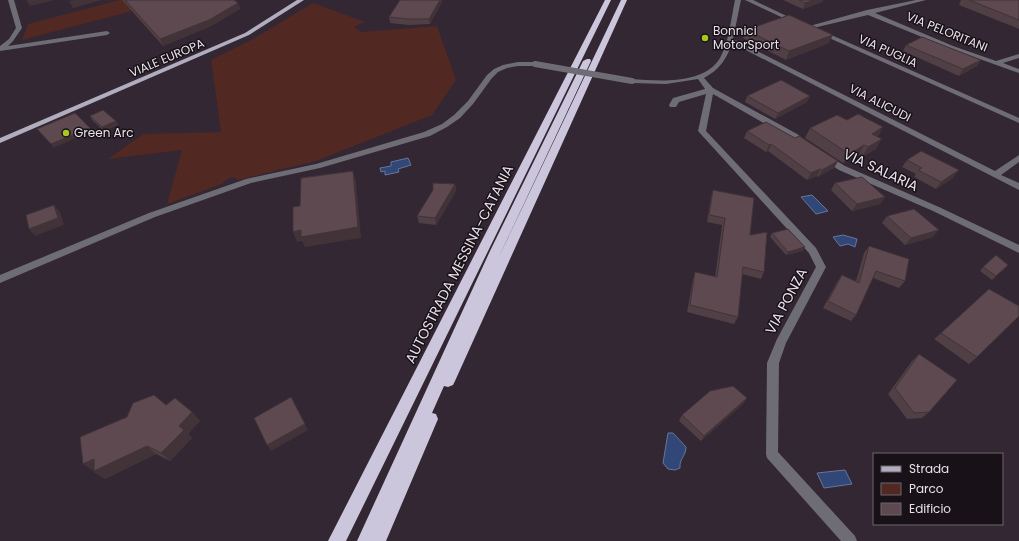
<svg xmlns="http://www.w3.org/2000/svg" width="1019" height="541" viewBox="0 0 1019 541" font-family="Poppins,sans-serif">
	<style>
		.green { fill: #522823 }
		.water { fill: #304778; stroke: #68759a }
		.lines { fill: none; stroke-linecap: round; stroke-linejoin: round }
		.minor { fill: #6e6c75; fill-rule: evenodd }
		.major { fill: #b0adbe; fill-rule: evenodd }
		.highway { fill: #cbc6db; fill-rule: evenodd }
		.minor-bridge { stroke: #6e6c75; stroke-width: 6 }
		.wall { fill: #503f44 }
		.shaded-wall { fill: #413337 }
		.building { fill: #5d494f; stroke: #413337 }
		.poi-dot { fill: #a7c81f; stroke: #181218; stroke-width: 1.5 }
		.labels { text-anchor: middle; stroke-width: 3; stroke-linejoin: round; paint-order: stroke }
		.far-poi-label { font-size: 12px; fill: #e9e0e9; stroke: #181218; text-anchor: start }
		.far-street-label { font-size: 12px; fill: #e9e0e9; stroke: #181218 }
		.street-label { font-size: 14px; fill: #e9e0e9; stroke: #181218 }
	</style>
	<rect width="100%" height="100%" fill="#332733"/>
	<!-- green -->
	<path class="green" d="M 120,0 L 174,0 L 22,40 L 28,24 Z
		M 313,3 L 365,22 L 354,27 L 361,32 L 437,26 L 456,80 L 432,115 L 316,161 L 238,180 L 234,177 L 226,180 L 222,184 L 167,204 L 182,150 L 108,159 L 143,134 L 221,132 L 211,60 L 253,39 Z"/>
	<!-- water -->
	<path class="water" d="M 408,158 L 411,165 L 398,169 L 399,172 L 385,175 L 385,171 L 381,172 L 380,168 L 391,166 L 391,162 Z
		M 812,195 L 828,211 L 816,214 L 801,197 Z
		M 843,235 L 857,239 L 855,247 L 848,244 L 840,246 L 833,237 Z
		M 668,433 L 673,433 L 686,447 C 686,456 679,459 680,468 L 675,470 L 668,469 L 663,463 Z
		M 845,470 L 852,484 L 824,488 L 817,473 Z"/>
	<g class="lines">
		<!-- minor -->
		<path class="minor" d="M 8,0 L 14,0 L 22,28 L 13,41 L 8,46 L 107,31 L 110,33 L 107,35 L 0,51 L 0,46 L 9,39 L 16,28 Z
			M 735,0 L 741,0 L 733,39 L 995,171 L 1019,155 L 1019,162 L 1001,175 L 1019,183 L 1019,190 L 732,43 C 727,59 719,70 704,78 L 713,88 L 797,134 L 811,144 L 810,146 L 804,146 L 713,94 L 706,131 L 816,248 L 826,267 L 786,343 L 779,363 L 778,452 L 855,536 L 857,541 L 841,541 L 767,458 L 766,454 L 767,363 L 777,339 L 816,267 L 809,253 L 698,131 L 706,94 L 679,102 L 676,107 L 670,107 L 669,105 L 673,98 L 705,89 L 698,79 L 666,84 L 632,83 L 628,81 L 632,79 C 658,81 704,85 720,58 C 729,42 731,19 735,0 Z
			M 745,0 L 753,0 L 799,22 L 794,23 Z
			M 916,0 L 926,0 L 875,13 L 953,46 L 996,61 L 1019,54 L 1019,58 L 1003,63 L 1019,69 L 1019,73 L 949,48 L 868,15 L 809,29 L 806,27 L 867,10 Z
			M 820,30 L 1019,118 L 1019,123 L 818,33 L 817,32 Z
			M 518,62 L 535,62 L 538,64 L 535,66 L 518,66 L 507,68 L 498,72 L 492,78 L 473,104 L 460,118 L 447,127 L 430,136 L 320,168 L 251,183 L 155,217 L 0,283 L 0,275 L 149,213 L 246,179 L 316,164 L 424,132 L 442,124 L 454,115 L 468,101 L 487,75 L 494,69 L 503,65 Z
			M 825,154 L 845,166 L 939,207 L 1019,245 L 1019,253 L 933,211 L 839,170 L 822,159 L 821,157 Z"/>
		<!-- major -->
		<path class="major" d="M 297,0 L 304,0 L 249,35 L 0,143 L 0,138 L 245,33 Z"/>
		<!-- highway -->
		<path class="highway" d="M 605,0 L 611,0 L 346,541 L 328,541 Z
			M 621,0 L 627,0 L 455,381 L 453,385 L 448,387 L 444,386 L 432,413 L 436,414 L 438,419 L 386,541 L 357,541 L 490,251 L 583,61 L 587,59 L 590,59 L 591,61 L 497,261 Z"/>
		<!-- minor-bridge -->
		<path class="minor-bridge" d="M 535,64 L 632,81"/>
	</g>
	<!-- wall -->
	<path class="wall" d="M 122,0 L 234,0 L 238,3 L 240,9 L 211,26 L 163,46 Z
		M 400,0 L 442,0 L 442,2 L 430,24 L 409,25 L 390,23 L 389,17 Z
		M 783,0 L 823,0 L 822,2 L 803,9 Z
		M 961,0 L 1019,0 L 1019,29 L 959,5 Z
		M 746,30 L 829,43 L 786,60 L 743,38 Z
		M 906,45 L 981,60 L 977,66 L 959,76 L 903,51 Z
		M 747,96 L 807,102 L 775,119 L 745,102 Z
		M 90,116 L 116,121 L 118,125 L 104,131 L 92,120 Z
		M 810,128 L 878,137 L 876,149 L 862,157 L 859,155 L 843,163 L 805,138 Z
		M 747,131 L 795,138 L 838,161 L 834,168 L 818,177 L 817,176 L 807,180 L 768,151 L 766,152 L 744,138 Z
		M 907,160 L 953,178 L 936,189 L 914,177 L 916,174 L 902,167 Z
		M 835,183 L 885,197 L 880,204 L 852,211 L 831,190 Z
		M 455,184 L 456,191 L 436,225 L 419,223 L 417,216 Z
		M 713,190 L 750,235 L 764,272 L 761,279 L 742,274 L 738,317 L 734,324 L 687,312 L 693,279 L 695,272 L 715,277 L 722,225 L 707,222 L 711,197 Z
		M 887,216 L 933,237 L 905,245 L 882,223 Z
		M 772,233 L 803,251 L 786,255 L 770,237 Z
		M 869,246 L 905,281 L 899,288 L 873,278 L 856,315 L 851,321 L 823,308 L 837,282 L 842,275 L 856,281 L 864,253 Z
		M 1008,265 L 992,280 L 980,271 L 983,267 Z
		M 941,333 L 977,357 L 969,364 L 934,339 Z
		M 919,354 L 929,412 L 922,418 L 907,419 L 888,394 L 912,361 Z
		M 743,404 L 701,441 L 679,421 L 682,415 Z
		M 166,405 L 192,412 L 200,421 L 188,434 L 192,438 L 170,461 L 156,454 L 105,479 L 94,472 Z"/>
	<!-- shaded-wall -->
	<path class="shaded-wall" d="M 26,0 L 55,0 L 30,6 Z
		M 74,0 L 102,0 L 73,8 L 69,1 Z
		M 440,0 L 442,0 L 442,2 L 430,24 L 429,19 Z
		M 813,0 L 823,0 L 822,2 L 803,9 L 805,3 Z
		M 238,3 L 240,9 L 211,26 L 163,46 L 160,39 Z
		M 833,35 L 829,43 L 786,60 L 789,51 Z
		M 981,60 L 977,66 L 959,76 L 963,69 Z
		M 810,96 L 807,102 L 775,119 L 778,113 Z
		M 116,121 L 118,125 L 104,131 L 102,127 Z
		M 883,127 L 878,137 L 872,134 Z
		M 90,128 L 92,131 L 53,148 L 51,144 Z
		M 882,139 L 876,149 L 862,157 L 868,147 Z
		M 771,144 L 768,151 L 766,152 L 769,145 Z
		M 864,145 L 859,155 L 843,163 L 849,154 Z
		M 838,161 L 834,168 L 818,177 L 822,170 Z
		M 820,169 L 817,176 L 807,180 L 811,173 Z
		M 959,170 L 953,178 L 936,189 L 941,182 Z
		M 353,171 L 356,181 L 361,238 L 305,247 L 302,241 L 297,242 L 293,232 Z
		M 455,184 L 456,191 L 436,225 L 435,218 Z
		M 885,197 L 880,204 L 852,211 L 857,204 Z
		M 54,205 L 60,212 L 64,225 L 35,236 L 29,229 Z
		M 939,230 L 933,237 L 905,245 L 911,238 Z
		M 805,247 L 803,251 L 786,255 L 788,252 Z
		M 291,397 L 308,430 L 271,451 L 267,445 Z
		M 747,398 L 743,404 L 701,441 L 704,436 Z
		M 192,412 L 200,421 L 188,434 L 192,438 L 170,461 L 161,453 L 179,426 Z
		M 147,446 L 156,454 L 105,479 L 83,464 L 94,459 Z"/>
	<!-- building -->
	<path class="building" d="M 125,0 L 234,0 L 238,3 L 209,20 L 160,39 Z
		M 400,0 L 440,0 L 429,19 L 409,19 L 389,17 Z
		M 799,0 L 813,0 L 805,3 Z
		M 969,0 L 1019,0 L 1019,20 Z
		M 789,15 L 833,35 L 789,51 L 746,30 Z
		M 922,37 L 981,60 L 963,69 L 906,45 Z
		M 781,80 L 810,96 L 778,113 L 747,96 Z
		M 103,110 L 116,121 L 102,127 L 90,116 Z
		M 75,113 L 90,128 L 51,144 L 37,129 Z
		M 858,114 L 883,127 L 872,134 L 882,139 L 868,147 L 864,145 L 849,154 L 810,128 L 837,115 L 847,120 Z
		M 766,122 L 795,138 L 799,136 L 838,161 L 822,170 L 820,169 L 811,173 L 771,144 L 769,145 L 747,131 Z
		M 921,151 L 959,170 L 941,182 L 918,170 L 922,168 L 907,160 Z
		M 353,171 L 358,227 L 301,237 L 301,230 L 293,232 L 293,207 L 300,206 L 301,178 Z
		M 862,177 L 885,197 L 857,204 L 835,183 Z
		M 433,183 L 455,184 L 435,218 L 417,216 L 433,190 Z
		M 713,190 L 754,198 L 750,235 L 767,232 L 764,272 L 743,267 L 738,317 L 690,305 L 695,272 L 717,277 L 725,218 L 709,215 Z
		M 54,205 L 58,218 L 29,229 L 26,215 Z
		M 914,209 L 939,230 L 911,238 L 887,216 Z
		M 788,229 L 805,247 L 788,252 L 772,233 Z
		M 869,246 L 909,259 L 905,281 L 876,271 L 856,315 L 828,301 L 842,275 L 859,283 Z
		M 996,255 L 1008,265 L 996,276 L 983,267 Z
		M 989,289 L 1019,306 L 1019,316 L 977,357 L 941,333 Z
		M 919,354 L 957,380 L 929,412 L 914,413 L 895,388 Z
		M 733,386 L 747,398 L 704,436 L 682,415 L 710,391 Z
		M 154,395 L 166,405 L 175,398 L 192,412 L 179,426 L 184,430 L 161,453 L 147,446 L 94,471 L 94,459 L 83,464 L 80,437 L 127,417 L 133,403 Z
		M 291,397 L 305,424 L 267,445 L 254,418 Z"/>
	<!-- markers -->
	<g class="poi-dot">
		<circle cx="705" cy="38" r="4"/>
		<circle cx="66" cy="133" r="4"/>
	</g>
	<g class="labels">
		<!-- far-poi labels -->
		<g class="far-poi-label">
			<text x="713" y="35">Bonnici<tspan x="713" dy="14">MotorSport</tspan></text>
			<text x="74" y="137">Green Arc</text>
		</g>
		<!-- far-street labels -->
		<g class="far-street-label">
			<text transform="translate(947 32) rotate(22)" y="4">VIA PELORITANI</text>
			<text transform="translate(888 51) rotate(24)" y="4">VIA PUGLIA</text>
			<text transform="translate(167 58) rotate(-23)" y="4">VIALE EUROPA</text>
			<text transform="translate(880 103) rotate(27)" y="4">VIA ALICUDI</text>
		</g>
		<!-- street labels -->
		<g class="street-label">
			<text transform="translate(881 170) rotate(25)" y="5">VIA SALARIA</text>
			<text transform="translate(459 264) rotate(-63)" y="5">AUTOSTRADA MESSINA-CATANIA</text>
			<text transform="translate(786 301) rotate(-62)" y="5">VIA PONZA</text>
		</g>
	</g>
	<!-- legend -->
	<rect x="873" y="453" width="130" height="72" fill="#181218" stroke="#6c646c"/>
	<rect x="881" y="466" width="20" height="6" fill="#b0adbe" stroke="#6c646c"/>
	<text x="909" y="473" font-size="12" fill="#e9e0e9">Strada</text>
	<rect x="881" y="483" width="20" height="12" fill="#522823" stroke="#6c646c"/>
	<text x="909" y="493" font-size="12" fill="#e9e0e9">Parco</text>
	<rect x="881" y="503" width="20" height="12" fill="#5d494f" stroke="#6c646c"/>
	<text x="909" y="513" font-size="12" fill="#e9e0e9">Edificio</text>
</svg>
